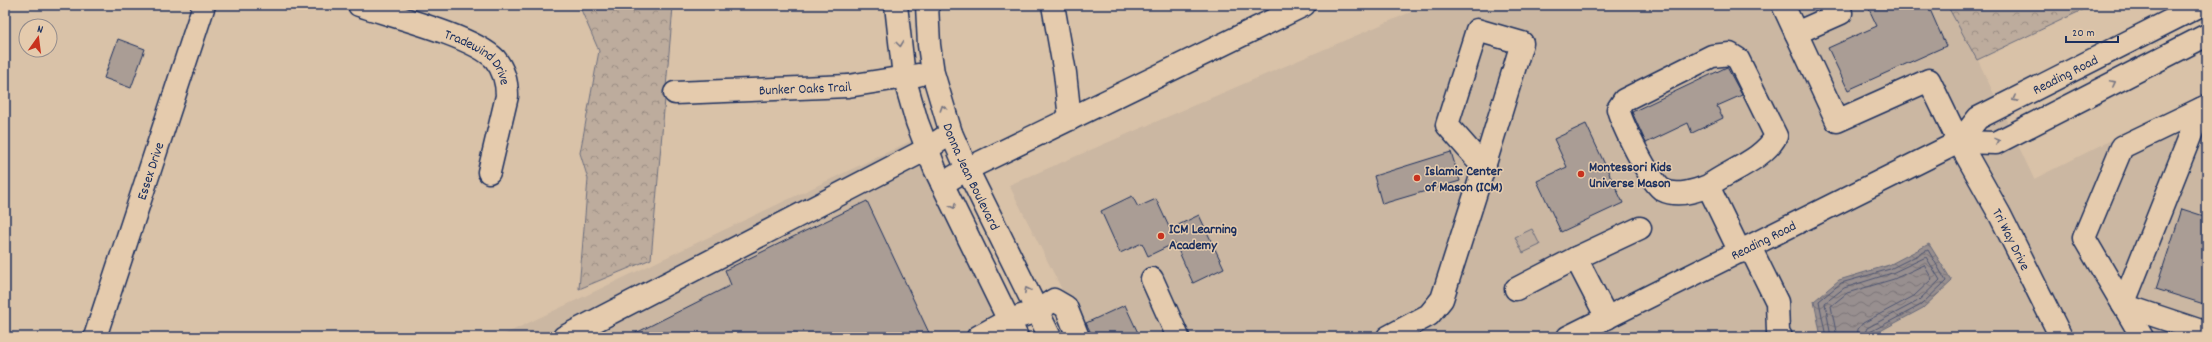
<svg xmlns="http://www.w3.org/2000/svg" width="2212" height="342" viewBox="0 0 2212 342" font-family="Dekko,sans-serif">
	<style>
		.built { fill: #cbb7a2 }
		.forest { fill: url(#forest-crowns); stroke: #6c6e7e }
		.park { fill: #bdac9d; stroke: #6c6e7e }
		.water { fill: url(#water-waves); stroke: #66697b }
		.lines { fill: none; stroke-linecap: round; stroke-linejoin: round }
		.shore { stroke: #4d5572; stroke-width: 1 }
		.building { fill: #aa9d95; stroke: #1b2f5e }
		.minor-casing { stroke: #1b2f5e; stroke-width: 25 }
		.major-casing { stroke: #1b2f5e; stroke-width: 25 }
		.minor { stroke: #e5cbad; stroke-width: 22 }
		.major { stroke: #e5cbad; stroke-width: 22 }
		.oneway { stroke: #767582 }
		.poi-dot { fill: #c8321e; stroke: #e5cbad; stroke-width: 1.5 }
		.labels { text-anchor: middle; stroke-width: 3; stroke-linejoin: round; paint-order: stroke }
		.street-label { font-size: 14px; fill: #1b2f5e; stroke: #e5cbad }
		.poi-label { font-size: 14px; font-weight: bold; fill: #1b2f5e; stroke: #e5cbad; text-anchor: start }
	</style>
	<defs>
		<pattern id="forest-crowns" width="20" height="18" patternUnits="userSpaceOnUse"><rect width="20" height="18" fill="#bdac9d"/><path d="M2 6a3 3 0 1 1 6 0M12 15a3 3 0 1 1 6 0" fill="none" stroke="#998c83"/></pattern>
		<pattern id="water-waves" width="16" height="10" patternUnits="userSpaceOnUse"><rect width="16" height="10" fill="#988f8f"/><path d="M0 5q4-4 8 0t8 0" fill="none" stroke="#7b7578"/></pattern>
	</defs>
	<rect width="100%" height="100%" fill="#d9c2a8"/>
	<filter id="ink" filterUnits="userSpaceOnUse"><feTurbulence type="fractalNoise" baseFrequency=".025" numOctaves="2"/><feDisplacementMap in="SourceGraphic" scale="8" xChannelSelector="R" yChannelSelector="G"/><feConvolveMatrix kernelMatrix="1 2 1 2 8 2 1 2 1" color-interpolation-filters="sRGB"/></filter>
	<g filter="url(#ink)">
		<!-- built -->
		<path class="built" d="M 1427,5 L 1952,5 L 2034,179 L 2207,92 L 2207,337 L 1086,337 L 1009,185 Z
			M 913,140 L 1007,337 L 499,337 Z"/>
		<!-- forest -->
		<path class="forest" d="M 579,5 L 742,5 L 738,7 L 673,7 L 651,259 L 579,289 L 588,179 L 580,153 L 599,51 Z
			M 1947,5 L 2093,5 L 1977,60 Z"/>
		<!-- park -->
		<path class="park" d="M 1532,229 L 1540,245 L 1523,253 L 1515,237 Z"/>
		<!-- water -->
		<path class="water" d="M 1929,244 L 1952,281 L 1923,308 L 1869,337 L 1823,337 L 1820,332 L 1814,301 L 1839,280 L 1889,265 Z"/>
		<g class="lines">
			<!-- shore -->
			<path class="shore" d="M 1826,337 L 1819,301 L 1841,283 L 1890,269 L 1928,250 L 1946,281 L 1921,305 L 1870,332 L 1868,337
				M 1831,337 L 1825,303 L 1844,288 L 1892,273 L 1926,257 L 1940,280 L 1918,301 L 1867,328 L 1863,337
				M 1837,337 L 1831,306 L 1847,293 L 1894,279 L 1924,265 L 1932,279 L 1914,296 L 1863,323 L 1858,329 L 1857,337"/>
		</g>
		<!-- building -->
		<path class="building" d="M 1867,5 L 1928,5 L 1946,46 L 1848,90 L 1828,48 L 1877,26 Z
			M 118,39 L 145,49 L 131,88 L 104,78 Z
			M 1727,67 L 1742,95 L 1717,106 L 1723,118 L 1692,133 L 1688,123 L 1646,143 L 1632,112 Z
			M 1586,124 L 1623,203 L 1561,232 L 1537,181 L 1567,167 L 1554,139 Z
			M 1451,152 L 1460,181 L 1382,204 L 1374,176 Z
			M 1132,196 L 1138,207 L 1156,199 L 1170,229 L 1199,215 L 1224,268 L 1193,283 L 1175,243 L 1148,256 L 1142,243 L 1120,253 L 1101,211 Z
			M 867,201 L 931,337 L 628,337 L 731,285 L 725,270 Z
			M 2182,209 L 2207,217 L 2207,305 L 2156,289 Z
			M 1125,305 L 1140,337 L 1093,337 L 1086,323 Z"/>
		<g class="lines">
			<!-- minor casing -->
			<g class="minor-casing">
				<g id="minor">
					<path id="s1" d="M 359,5 C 392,16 473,36 495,59 C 504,70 507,83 507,96 L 489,172"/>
					<path d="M 896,5 L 904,77 L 917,122 L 935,169 L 1017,337"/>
					<path id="s2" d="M 927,5 L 929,45 L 933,73 L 951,133 L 967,169 L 1050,337"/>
					<path d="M 1053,5 L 1065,73 L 1070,119"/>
					<path id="s3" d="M 1783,5 L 1837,121 L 1929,80 L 1959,142 L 2000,215 L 2061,337"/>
					<path d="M 1796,33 L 1841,13 L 1838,5"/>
					<path id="s4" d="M 675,93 L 848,86 L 918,75"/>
					<path d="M 2201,109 L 2123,305 L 2207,333"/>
					<path d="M 942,184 L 967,169 L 1304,5"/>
					<path d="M 1708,186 C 1730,170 1763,160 1776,136 L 1738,59 L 1730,54 L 1712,56 L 1624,100 L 1618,109 C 1622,124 1650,183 1663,190 C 1676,197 1696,191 1708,186 L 1740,252"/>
					<path d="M 1750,247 L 1777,302 L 1778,332 L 1781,337"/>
					<path d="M 1576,258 L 1640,228"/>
					<path d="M 1152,279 L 1178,337"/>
					<path d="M 1516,289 L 1576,258 L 1607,318"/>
					<path id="s5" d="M 95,337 L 204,5"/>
					<path d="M 564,337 L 927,149 L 951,133"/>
					<path d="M 978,337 L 1009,320 L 1037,311 L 1054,300 L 1066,307 L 1078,337"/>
					<path d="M 1388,337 L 1429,315 L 1442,299 L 1484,167 L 1522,43 L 1477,30 L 1447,125 L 1484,167"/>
					<path d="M 2142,337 L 2084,238 L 2122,147 L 2207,106"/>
				</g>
			</g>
			<!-- major casing -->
			<g class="major-casing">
				<g id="major">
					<path d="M 1959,142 L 1996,143 L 2207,35"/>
					<path id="s6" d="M 1568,337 L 1959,142 L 1978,118 L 2201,5"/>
				</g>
			</g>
			<!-- minor -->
			<use href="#minor" class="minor"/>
			<!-- major -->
			<use href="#major" class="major"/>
		</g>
		<!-- one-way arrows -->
		<defs><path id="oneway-chevron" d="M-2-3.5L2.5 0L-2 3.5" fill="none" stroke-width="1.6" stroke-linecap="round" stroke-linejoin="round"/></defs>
		<g class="oneway">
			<use href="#oneway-chevron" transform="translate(900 44) rotate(83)"/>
			<use href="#oneway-chevron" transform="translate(2113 83) rotate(-27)"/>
			<use href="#oneway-chevron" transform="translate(2015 99) rotate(153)"/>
			<use href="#oneway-chevron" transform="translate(943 108) rotate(-108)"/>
			<use href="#oneway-chevron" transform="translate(1997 141) rotate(-17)"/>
			<use href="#oneway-chevron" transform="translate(953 206) rotate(64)"/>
			<use href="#oneway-chevron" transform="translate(1027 290) rotate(-117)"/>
		</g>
	</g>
	<!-- markers -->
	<g class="poi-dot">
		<circle cx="1581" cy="174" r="4"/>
		<circle cx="1417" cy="178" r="4"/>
		<circle cx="1161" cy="236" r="4"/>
	</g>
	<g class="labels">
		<!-- street labels -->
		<g class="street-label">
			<text dy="5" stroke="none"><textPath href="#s1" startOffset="133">Tradewind Drive</textPath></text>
			<text dy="5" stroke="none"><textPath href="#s6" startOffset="565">Reading Road</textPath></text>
			<text dy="5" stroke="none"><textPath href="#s4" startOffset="130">Bunker Oaks Trail</textPath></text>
			<text dy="5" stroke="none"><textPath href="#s5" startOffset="175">Essex Drive</textPath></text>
			<text dy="5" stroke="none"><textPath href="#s2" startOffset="179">Donna Jean Boulevard</textPath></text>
			<text dy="5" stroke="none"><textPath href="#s3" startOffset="408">Tri Way Drive</textPath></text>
			<text dy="5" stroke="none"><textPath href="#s6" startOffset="218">Reading Road</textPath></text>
		</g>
		<!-- poi labels -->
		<g class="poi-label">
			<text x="1589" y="171">Montessori Kids<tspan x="1589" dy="16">Universe Mason</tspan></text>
			<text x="1425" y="175">Islamic Center<tspan x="1425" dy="16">of Mason (ICM)</tspan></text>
			<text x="1169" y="233">ICM Learning<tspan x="1169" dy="16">Academy</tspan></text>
		</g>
	</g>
	<!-- margin -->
	<rect width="2212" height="342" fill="none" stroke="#e5cbad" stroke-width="20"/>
	<rect x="10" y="10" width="2192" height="322" fill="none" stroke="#1b2f5e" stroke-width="1.5" filter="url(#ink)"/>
	<!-- north arrow -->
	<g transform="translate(38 38) rotate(14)"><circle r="19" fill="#e5cbad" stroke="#948d8d"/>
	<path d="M0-3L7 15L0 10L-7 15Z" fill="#c8321e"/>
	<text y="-6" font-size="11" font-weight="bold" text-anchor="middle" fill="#1b2f5e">N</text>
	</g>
	<!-- scale -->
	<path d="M2066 36v6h52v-6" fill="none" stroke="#1b2f5e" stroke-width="2"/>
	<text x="2072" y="36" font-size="12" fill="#1b2f5e" stroke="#e5cbad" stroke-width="3" paint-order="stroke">20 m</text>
</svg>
